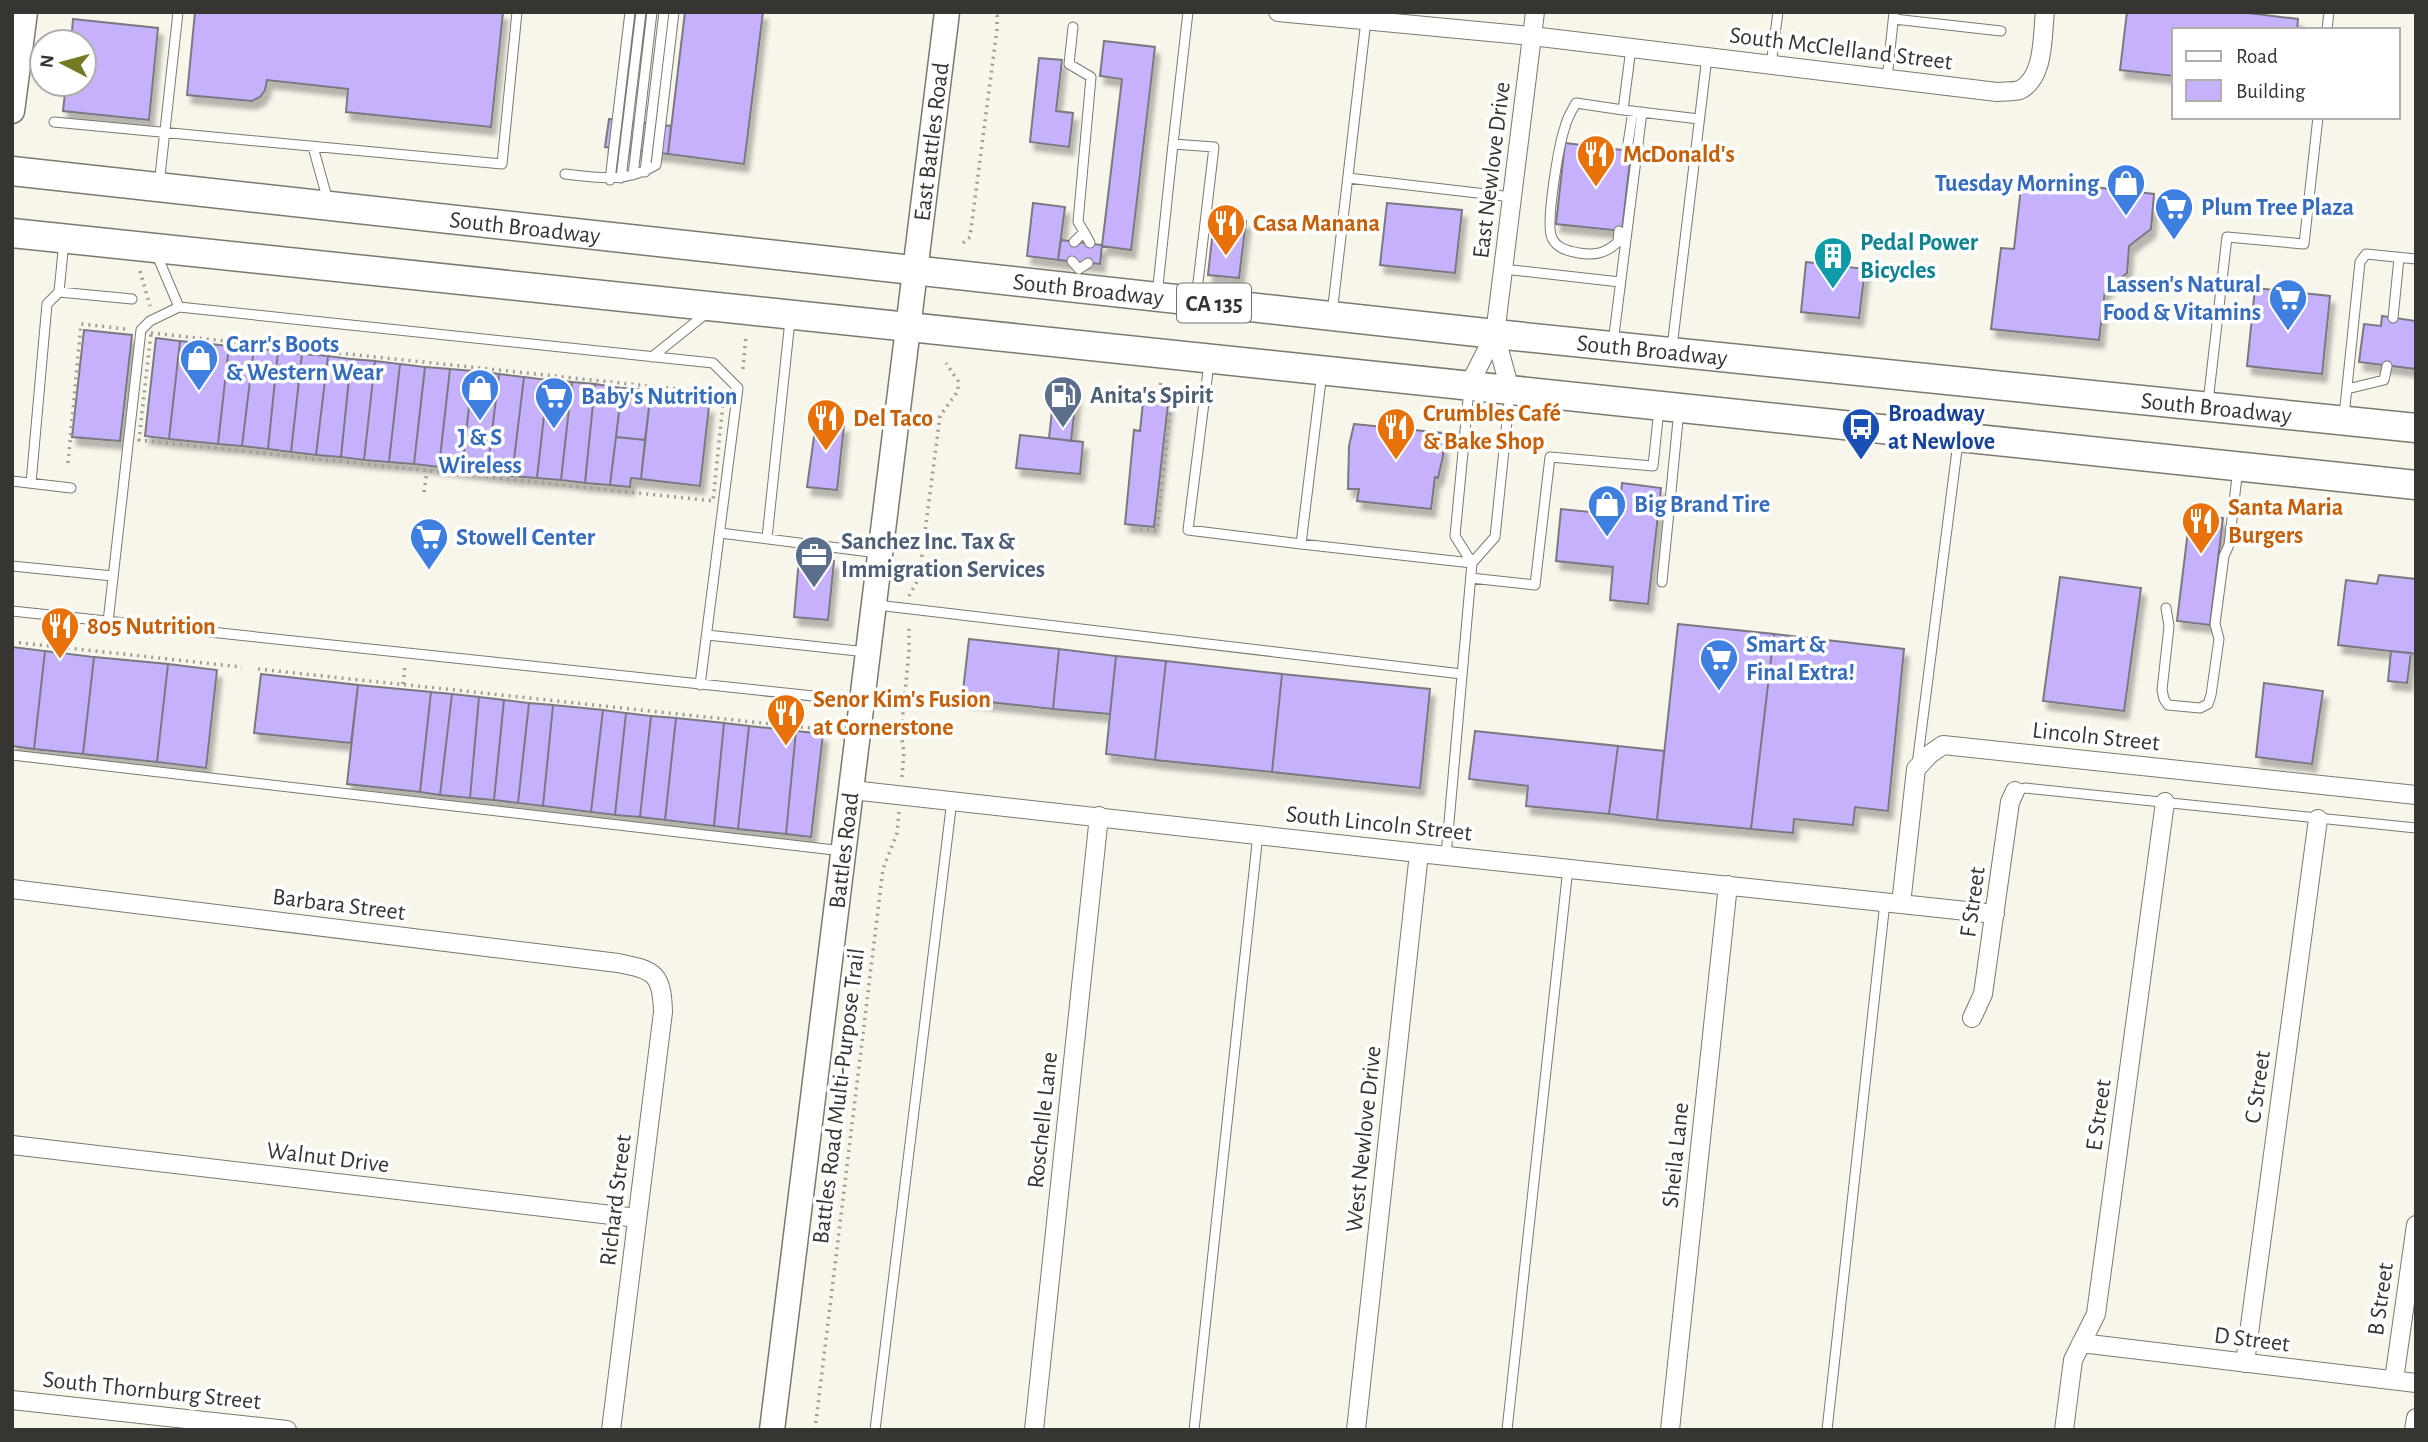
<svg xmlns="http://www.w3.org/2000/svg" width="2428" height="1442" viewBox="0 0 2428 1442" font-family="'Alegreya Sans',sans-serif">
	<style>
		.building { fill: #c6b2fc; stroke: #7a7881; stroke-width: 2; filter: url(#shadow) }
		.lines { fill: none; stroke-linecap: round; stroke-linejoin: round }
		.lane-casing { stroke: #7b7970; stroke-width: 11 }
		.street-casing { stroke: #7b7970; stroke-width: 20 }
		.secondary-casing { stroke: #7b7970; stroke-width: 27 }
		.primary-casing { stroke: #7b7970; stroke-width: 31 }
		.path { stroke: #9e9c95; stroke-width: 3.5; stroke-dasharray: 2 5; stroke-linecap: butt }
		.lane { stroke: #fff; stroke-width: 9 }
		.street { stroke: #fff; stroke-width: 18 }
		.secondary { stroke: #fff; stroke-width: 24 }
		.primary { stroke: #fff; stroke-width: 28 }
		.labels { text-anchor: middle; stroke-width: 7; stroke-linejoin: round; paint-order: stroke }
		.shield { fill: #fff; stroke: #72726f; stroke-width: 2 }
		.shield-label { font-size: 23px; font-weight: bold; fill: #363531 }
		.street-label { font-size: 24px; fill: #363531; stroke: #fff }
		.food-label { font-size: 24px; font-weight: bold; fill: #c56008; stroke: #fff; text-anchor: start }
		.shop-label { font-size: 24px; font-weight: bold; fill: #366cbe; stroke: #fff; text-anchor: start }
		.culture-label { font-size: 24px; font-weight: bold; fill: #0d838f; stroke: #fff; text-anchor: start }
		.service-label { font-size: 24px; font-weight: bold; fill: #4e5e75; stroke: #fff; text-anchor: start }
		.transit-label { font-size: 24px; font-weight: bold; fill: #164399; stroke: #fff; text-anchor: start }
	</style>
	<defs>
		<filter id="shadow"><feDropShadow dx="4.5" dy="8" stdDeviation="2" flood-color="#0004"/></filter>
	</defs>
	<rect width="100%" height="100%" fill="#f8f5eb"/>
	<!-- building -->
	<path class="building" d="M 195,12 L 503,12 L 491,127 L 346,112 L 348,89 L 267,80 L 265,90 L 260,97 L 252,101 L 187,95 Z
		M 685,12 L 763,12 L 744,164 L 668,154 Z
		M 2127,12 L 2240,12 L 2298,19 L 2297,30 L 2174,30 L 2174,76 L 2120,70 Z
		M 73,19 L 158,28 L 149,120 L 63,111 L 66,84 L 84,84 L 84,42 L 71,42 Z
		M 1104,41 L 1155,47 L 1131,250 L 1102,246 L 1122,79 L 1100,76 Z
		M 1039,58 L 1062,60 L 1056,111 L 1073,113 L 1069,147 L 1030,142 Z
		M 609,119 L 671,126 L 668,154 L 605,147 Z
		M 1565,143 L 1631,151 L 1622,231 L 1556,224 Z
		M 2022,179 L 2154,194 L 2151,229 L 2129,246 L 2127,273 L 2105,290 L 2099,340 L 1991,329 L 2001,248 L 2014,249 Z
		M 1033,203 L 1065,207 L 1058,260 L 1027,256 Z
		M 1387,203 L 1462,210 L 1455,273 L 1380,265 Z
		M 1222,218 L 1246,221 L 1239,278 L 1208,275 L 1212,239 L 1220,240 Z
		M 1061,240 L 1102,245 L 1100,264 L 1058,260 Z
		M 1806,262 L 1865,269 L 1859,318 L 1801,312 Z
		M 2255,288 L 2330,296 L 2322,374 L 2247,366 Z
		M 2382,316 L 2416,321 L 2416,369 L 2359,362 L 2364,324 L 2381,326 Z
		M 84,330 L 132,335 L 120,441 L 72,437 Z
		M 156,338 L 180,341 L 169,439 L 145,436 Z
		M 180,341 L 229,346 L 218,444 L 169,439 Z
		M 229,346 L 254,348 L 242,446 L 218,444 Z
		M 254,348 L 278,351 L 268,449 L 242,446 Z
		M 278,351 L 302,354 L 291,452 L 268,449 Z
		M 302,354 L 328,356 L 316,455 L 291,452 Z
		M 328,356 L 351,359 L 341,457 L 316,455 Z
		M 351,359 L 375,361 L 364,460 L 341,457 Z
		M 375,361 L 400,364 L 389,462 L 364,460 Z
		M 400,364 L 425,367 L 414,464 L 389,462 Z
		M 425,367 L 450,369 L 439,467 L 414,464 Z
		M 450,369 L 473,371 L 462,470 L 439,467 Z
		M 473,371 L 499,374 L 487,473 L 462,470 Z
		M 499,374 L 524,377 L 512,476 L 487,473 Z
		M 524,377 L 548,380 L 537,478 L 512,476 Z
		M 548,380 L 572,382 L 561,480 L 537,478 Z
		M 572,382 L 595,384 L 585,483 L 561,480 Z
		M 595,384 L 622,388 L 610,485 L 585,483 Z
		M 622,388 L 639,389 L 637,398 L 650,399 L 645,440 L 616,437 Z
		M 1054,394 L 1076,397 L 1071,441 L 1049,438 Z
		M 650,399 L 709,406 L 700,486 L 641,479 Z
		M 1143,402 L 1168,404 L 1154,527 L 1125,524 L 1134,430 L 1140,431 Z
		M 829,424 L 844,425 L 837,490 L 807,487 L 815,430 L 828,432 Z
		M 1354,424 L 1443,433 L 1443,456 L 1438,478 L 1435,477 L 1431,509 L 1357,501 L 1359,489 L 1348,489 L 1349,446 Z
		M 1020,435 L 1083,442 L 1080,474 L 1016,468 Z
		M 616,437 L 645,440 L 641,479 L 631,478 L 630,487 L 610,485 Z
		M 1622,483 L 1661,488 L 1648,604 L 1610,600 L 1613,567 L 1556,561 L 1561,509 L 1619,515 Z
		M 2190,514 L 2223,518 L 2210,625 L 2177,621 Z
		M 799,558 L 834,561 L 828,620 L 794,617 Z
		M 2379,575 L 2416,579 L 2416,654 L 2338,645 L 2346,580 L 2377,584 Z
		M 2060,577 L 2141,588 L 2124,711 L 2043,701 Z
		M 1678,624 L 1774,634 L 1751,829 L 1657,820 Z
		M 1774,634 L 1904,649 L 1888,811 L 1855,807 L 1853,825 L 1794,819 L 1793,833 L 1751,829 Z
		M 969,639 L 1059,649 L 1053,709 L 962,699 Z
		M 12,647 L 45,651 L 34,749 L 12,746 Z
		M 1059,649 L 1116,656 L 1110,714 L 1053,709 Z
		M 45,651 L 94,657 L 83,754 L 34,749 Z
		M 2391,651 L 2411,653 L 2407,683 L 2388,681 Z
		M 1116,656 L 1166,661 L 1155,760 L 1106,754 Z
		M 94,657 L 168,664 L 157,762 L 83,754 Z
		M 1166,661 L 1282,674 L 1272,772 L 1155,760 Z
		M 168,664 L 217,670 L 206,768 L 157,762 Z
		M 261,674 L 358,685 L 351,743 L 254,733 Z
		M 1282,674 L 1430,689 L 1420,788 L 1272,772 Z
		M 2264,683 L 2323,691 L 2312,764 L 2256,757 Z
		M 358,685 L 431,692 L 420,792 L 347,784 Z
		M 431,692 L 452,694 L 440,795 L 420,792 Z
		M 452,694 L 479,697 L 470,798 L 440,795 Z
		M 479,697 L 504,700 L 494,800 L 470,798 Z
		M 504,700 L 529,703 L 518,803 L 494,800 Z
		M 529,703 L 553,705 L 543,806 L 518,803 Z
		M 553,705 L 603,710 L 591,812 L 543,806 Z
		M 603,710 L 626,713 L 615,815 L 591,812 Z
		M 626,713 L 651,716 L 640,817 L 615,815 Z
		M 651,716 L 676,718 L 665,820 L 640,817 Z
		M 676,718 L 724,723 L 714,826 L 665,820 Z
		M 724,723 L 749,726 L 738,829 L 714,826 Z
		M 749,726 L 796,731 L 786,834 L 738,829 Z
		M 796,731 L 823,734 L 811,837 L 786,834 Z
		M 1475,731 L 1618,746 L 1609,814 L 1526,806 L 1528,786 L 1469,779 Z
		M 1618,746 L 1664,751 L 1657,820 L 1609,814 Z"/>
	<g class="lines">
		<!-- lane casing -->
		<g class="lane-casing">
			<path id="lane" d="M 1188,12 L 1173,144 L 1214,147 L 1196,299
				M 1894,19 L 2001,31
				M 1073,27 L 1069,64 L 1091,77 L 1078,222 L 1084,232
				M 2327,30 L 2329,12
				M 1631,48 L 1623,110 L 1699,119
				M 1771,65 L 1778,12
				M 1887,79 L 1894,12
				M 54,122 L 502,164 L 517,12
				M 313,147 L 328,201
				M 1627,150 L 1633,111
				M 645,172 L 664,12
				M 565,174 C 598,178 626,183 656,165 L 674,12
				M 633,175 L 652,12
				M 621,178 L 641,12
				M 1348,178 L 1512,197
				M 610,180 L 630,12
				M 159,185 L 178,12
				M 1619,231 L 1618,242 C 1606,253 1595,256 1579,253 C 1569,251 1557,249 1552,238 C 1545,224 1559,144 1565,127 C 1567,118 1572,110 1576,103 L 1623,110
				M 1074,242 L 1084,232 L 1090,243
				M 156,253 L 179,307
				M 1072,261 L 1079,269 L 1088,263
				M 1503,269 L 1620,282
				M 59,292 L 64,241
				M 1157,295 L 1173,144
				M 1332,314 L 1366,20
				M 2393,318 L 2399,258
				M 1613,343 L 1642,112
				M 1672,347 L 1707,57
				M 652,357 L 708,312
				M 1209,363 L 1188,530 L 1301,544
				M 1322,372 L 1301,544 L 1472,563
				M 1469,389 L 1455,536 L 1472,563
				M 2347,389 L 2384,380 L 2387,366
				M 2208,402 L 2227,237 L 2304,244 L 2318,117
				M 2344,416 L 2360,262 L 2366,254 L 2416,259
				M 12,481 L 71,488
				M 31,483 L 47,304 L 59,292 L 132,299
				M 720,533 L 878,553
				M 767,538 L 790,320
				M 12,566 L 113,576
				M 1471,578 L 1535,585 L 1550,457 L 1653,466 L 1659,409
				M 1662,582 L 1679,410
				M 877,605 L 1462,674
				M 2166,608 L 2169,626 L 2162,690 L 2164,699 L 2168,705 L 2200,708 L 2208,704 L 2211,695 L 2219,639 L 2215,624 L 2224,556 L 2229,545 L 2238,468
				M 12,611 L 860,701
				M 108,622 L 141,330 L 150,321 L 179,307 L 713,363 L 738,388 L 700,685
				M 707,635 L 867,652
				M 12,755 L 843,851
				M 1917,765 L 1958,442
				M 2015,791 L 2025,788 L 2416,828
				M 1446,856 L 1472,563 L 1495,537 L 1510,392
				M 875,1430 L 952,800
				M 1194,1430 L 1258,834
				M 1507,1430 L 1568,868
				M 1827,1430 L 1885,902"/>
		</g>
		<!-- street casing -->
		<g class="street-casing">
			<path id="street" d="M 1278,12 L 1532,36 L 1997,92 C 2004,91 2014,92 2020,90 C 2045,77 2042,36 2045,12
				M 1495,334 L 1510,390
				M 1469,385 L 1495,334 L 1535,12
				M 852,790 L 1419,853 L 1995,914
				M 12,889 L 618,963 C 654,970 662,973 663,1012 L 611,1430
				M 1901,904 L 1916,769 L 1930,754 L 1943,745 L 2416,795
				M 1972,1018 L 1983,994 L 2010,802 L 2015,791
				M 12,1145 L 637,1218
				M 2081,1343 L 2416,1383
				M 2245,1363 L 2318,819
				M 2394,1380 L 2416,1225
				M 12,1400 L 287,1430
				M 1034,1430 L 1099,816
				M 1356,1430 L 1419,853
				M 1670,1430 L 1728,885
				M 2064,1430 L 2073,1360 L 2096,1314 L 2165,802
				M 2414,1430 L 2416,1418"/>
		</g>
		<!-- secondary casing -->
		<g class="secondary-casing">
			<g id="secondary">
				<path d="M 12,111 L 25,12"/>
				<path id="s1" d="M 772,1430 L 947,12"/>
			</g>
		</g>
		<!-- primary casing -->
		<g class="primary-casing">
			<g id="primary">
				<path id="s2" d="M 12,171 L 1495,334 L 2416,428"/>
				<path d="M 12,233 L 2416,485"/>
			</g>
		</g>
		<!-- path -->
		<path class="path" d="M 963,243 L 970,237 L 997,29 L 997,16 L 993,12
			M 140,271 L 150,306
			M 151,333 L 724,394 L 713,501 L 139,440 Z
			M 743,369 L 746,335
			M 68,463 L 81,324 L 126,329
			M 424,492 L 427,471
			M 1140,529 L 1157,530 L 1171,402 L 1158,401 L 1161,381
			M 909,596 L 919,578 L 940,416 L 958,391 L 958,381 L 946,363
			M 12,642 L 242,667
			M 258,669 L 828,730
			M 403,684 L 405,665
			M 902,777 L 904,752 L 901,734 L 909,651 L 909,624
			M 815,1430 L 883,869 L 897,833 L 899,812"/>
		<!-- lane -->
		<use href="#lane" class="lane"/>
		<!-- street -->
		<use href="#street" class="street"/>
		<!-- secondary -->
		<use href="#secondary" class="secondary"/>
		<!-- primary -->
		<use href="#primary" class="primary"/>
	</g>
	<!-- icons -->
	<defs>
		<g id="restaurant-pin" transform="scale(2.0125)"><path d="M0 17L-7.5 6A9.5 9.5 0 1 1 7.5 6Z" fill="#e8710a" stroke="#fff"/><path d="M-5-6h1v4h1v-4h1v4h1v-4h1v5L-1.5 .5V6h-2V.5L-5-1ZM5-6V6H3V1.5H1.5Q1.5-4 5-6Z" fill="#fff"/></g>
		<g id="shop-pin" transform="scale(2.0125)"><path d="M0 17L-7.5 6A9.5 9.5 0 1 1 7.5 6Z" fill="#3f7fe0" stroke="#fff"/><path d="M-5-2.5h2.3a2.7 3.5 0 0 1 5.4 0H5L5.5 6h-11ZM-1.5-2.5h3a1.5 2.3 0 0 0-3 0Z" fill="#fff"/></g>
		<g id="supermarket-pin" transform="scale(2.0125)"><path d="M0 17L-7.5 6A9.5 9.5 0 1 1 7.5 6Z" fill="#3f7fe0" stroke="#fff"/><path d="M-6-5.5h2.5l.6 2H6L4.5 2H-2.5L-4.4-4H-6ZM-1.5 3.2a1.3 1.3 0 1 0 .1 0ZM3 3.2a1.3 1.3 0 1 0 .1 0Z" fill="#fff"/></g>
		<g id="building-pin" transform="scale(2.0125)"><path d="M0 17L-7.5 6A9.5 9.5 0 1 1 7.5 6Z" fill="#0f9aa8" stroke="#fff"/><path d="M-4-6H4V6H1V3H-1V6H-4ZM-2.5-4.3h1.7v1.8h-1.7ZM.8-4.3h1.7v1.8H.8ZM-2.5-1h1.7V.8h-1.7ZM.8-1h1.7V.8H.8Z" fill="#fff"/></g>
		<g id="fuel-pin" transform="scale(2.0125)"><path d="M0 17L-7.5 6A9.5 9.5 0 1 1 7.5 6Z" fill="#5c6f8a" stroke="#fff"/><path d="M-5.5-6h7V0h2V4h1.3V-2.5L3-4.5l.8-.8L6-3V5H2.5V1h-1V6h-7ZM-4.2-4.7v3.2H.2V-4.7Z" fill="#fff"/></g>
		<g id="bus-pin" transform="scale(2.0125)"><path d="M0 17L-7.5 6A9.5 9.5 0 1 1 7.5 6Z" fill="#1a4fb4" stroke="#fff"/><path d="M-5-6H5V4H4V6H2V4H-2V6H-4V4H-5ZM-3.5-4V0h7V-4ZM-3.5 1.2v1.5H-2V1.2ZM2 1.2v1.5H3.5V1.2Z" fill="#fff"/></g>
		<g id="office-pin" transform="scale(2.0125)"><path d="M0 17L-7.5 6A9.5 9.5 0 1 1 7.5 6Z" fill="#5c6f8a" stroke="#fff"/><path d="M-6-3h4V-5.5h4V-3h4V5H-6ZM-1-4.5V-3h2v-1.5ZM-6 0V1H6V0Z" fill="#fff"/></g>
	</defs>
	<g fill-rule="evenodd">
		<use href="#restaurant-pin" x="1596" y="154"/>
		<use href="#shop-pin" x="2126" y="183"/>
		<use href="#supermarket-pin" x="2174" y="207"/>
		<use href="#restaurant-pin" x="1226" y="223"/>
		<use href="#building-pin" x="1833" y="256"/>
		<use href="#supermarket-pin" x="2288" y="298"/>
		<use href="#shop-pin" x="199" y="358"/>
		<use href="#shop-pin" x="480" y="388"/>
		<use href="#fuel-pin" x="1063" y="395"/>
		<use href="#supermarket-pin" x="554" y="396"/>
		<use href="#restaurant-pin" x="826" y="418"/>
		<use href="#restaurant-pin" x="1396" y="427"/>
		<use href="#bus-pin" x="1861" y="427"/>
		<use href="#shop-pin" x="1607" y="504"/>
		<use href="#restaurant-pin" x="2201" y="521"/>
		<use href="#supermarket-pin" x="429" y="537"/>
		<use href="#office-pin" x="814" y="555"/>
		<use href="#restaurant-pin" x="60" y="626"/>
		<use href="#supermarket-pin" x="1719" y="658"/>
		<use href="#restaurant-pin" x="786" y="713"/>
	</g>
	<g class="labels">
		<!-- shield labels -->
		<rect class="shield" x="1177" y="283.5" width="74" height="39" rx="5"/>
		<g class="shield-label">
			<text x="1214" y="311">CA 135</text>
		</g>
		<!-- street labels -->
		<g class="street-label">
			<text transform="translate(1841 48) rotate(7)" y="8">South McClelland Street</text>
			<text dy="8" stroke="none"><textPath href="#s1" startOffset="1298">East Battles Road</textPath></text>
			<text transform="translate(1491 170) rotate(-83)" y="8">East Newlove Drive</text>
			<text dy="8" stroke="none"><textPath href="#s2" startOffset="516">South Broadway</textPath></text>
			<text dy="8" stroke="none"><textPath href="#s2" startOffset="1083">South Broadway</textPath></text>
			<text dy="8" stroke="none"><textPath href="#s2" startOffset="1650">South Broadway</textPath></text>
			<text dy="8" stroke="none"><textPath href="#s2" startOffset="2217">South Broadway</textPath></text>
			<text transform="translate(2096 736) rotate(6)" y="8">Lincoln Street</text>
			<text transform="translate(1379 823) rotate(6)" y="8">South Lincoln Street</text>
			<text dy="8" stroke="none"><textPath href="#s1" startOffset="584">Battles Road</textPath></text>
			<text transform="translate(1972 902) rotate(-82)" y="8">F Street</text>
			<text transform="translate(339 904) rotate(7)" y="8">Barbara Street</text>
			<text transform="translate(2257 1087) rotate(-82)" y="8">C Street</text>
			<text transform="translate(838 1096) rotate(-83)" y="8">Battles Road Multi-Purpose Trail</text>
			<text transform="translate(2098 1115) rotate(-82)" y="8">E Street</text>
			<text transform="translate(1042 1120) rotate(-84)" y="8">Roschelle Lane</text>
			<text transform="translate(1363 1139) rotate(-84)" y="8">West Newlove Drive</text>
			<text transform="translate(1675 1155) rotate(-84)" y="8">Sheila Lane</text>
			<text transform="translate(328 1157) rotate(7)" y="8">Walnut Drive</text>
			<text transform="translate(615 1200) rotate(-83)" y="8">Richard Street</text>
			<text transform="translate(2380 1299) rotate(-82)" y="8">B Street</text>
			<text transform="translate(2252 1339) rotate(7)" y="8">D Street</text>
			<text transform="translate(152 1390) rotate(6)" y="8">South Thornburg Street</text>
		</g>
		<!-- food labels -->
		<g class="food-label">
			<text x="1623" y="162">McDonald's</text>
			<text x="1253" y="231">Casa Manana</text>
			<text x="1423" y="421">Crumbles Café<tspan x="1423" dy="28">&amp; Bake Shop</tspan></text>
			<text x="853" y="426">Del Taco</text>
			<text x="2228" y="515">Santa Maria<tspan x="2228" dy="28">Burgers</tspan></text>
			<text x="87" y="634">805 Nutrition</text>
			<text x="813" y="707">Senor Kim's Fusion<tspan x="813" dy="28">at Cornerstone</tspan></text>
		</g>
		<!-- shop labels -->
		<g class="shop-label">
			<text x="2099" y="191" text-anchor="end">Tuesday Morning</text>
			<text x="2201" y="215">Plum Tree Plaza</text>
			<text x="2261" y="292" text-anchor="end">Lassen's Natural<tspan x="2261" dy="28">Food &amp; Vitamins</tspan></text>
			<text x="226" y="352">Carr's Boots<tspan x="226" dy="28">&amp; Western Wear</tspan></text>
			<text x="581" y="404">Baby's Nutrition</text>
			<text x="480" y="445" text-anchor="middle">J &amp; S<tspan x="480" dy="28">Wireless</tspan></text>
			<text x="1634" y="512">Big Brand Tire</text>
			<text x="456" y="545">Stowell Center</text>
			<text x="1746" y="652">Smart &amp;<tspan x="1746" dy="28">Final Extra!</tspan></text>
		</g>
		<!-- culture labels -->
		<g class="culture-label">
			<text x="1860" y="250">Pedal Power<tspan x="1860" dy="28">Bicycles</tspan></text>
		</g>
		<!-- service labels -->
		<g class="service-label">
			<text x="1090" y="403">Anita's Spirit</text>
			<text x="841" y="549">Sanchez Inc. Tax &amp;<tspan x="841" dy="28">Immigration Services</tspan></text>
		</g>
		<!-- transit labels -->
		<g class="transit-label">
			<text x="1888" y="421">Broadway<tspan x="1888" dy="28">at Newlove</tspan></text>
		</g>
	</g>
	<!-- border -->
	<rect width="2428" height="1442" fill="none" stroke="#363531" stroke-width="28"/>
	<!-- legend -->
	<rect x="2172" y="28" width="228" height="91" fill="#ffffff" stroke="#afaead" stroke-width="2"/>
	<rect x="2186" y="51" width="35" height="10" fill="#ffffff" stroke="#afaead" stroke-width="2"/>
	<text x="2236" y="63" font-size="21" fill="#363531">Road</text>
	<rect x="2186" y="80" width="35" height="21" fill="#c6b2fc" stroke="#afaead" stroke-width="2"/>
	<text x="2236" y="98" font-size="21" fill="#363531">Building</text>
	<!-- north arrow -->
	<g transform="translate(63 63) rotate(276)"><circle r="33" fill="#ffffff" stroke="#afaead" stroke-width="2"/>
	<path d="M0-5L12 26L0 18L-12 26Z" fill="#757921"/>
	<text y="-10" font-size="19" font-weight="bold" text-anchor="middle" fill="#363531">N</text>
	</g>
</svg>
